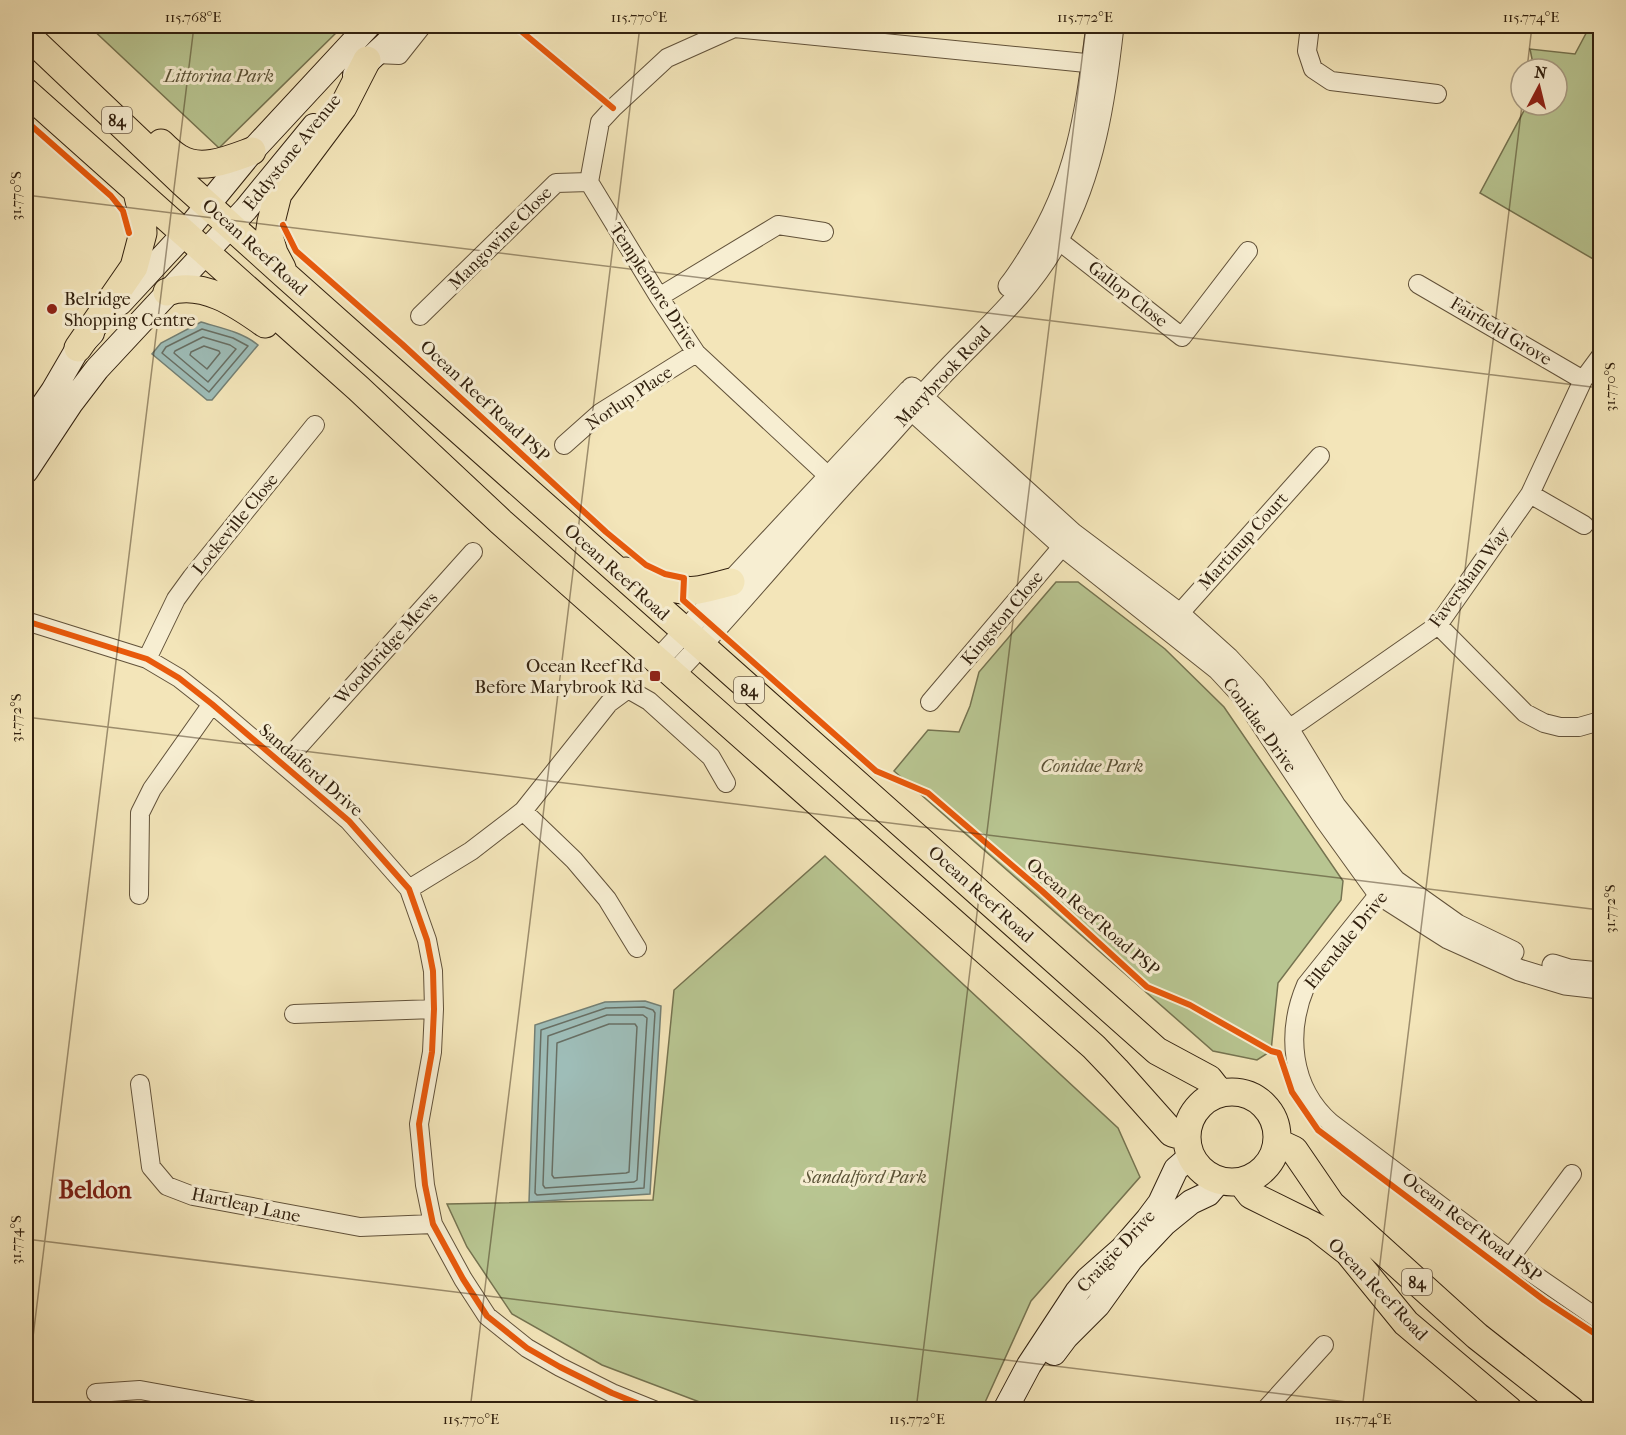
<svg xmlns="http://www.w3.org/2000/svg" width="1626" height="1435" viewBox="0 0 1626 1435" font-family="'IM FELL French Canon',serif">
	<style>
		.green { fill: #b8c591; stroke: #757350; stroke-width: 1.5 }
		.water { fill: #9ebdb8; stroke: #737f74; stroke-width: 1.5 }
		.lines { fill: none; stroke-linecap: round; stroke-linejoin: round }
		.shore { stroke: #686f64; stroke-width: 1.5 }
		.minor-casing { stroke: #62523a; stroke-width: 20 }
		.tertiary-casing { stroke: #62523a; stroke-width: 23 }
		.secondary-casing { stroke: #32210f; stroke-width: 26 }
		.primary-casing { stroke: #32210f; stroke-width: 29 }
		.minor { stroke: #f7eed2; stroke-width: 18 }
		.tertiary { stroke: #f7eed2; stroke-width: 21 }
		.secondary { stroke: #f7eed2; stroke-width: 24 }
		.primary { stroke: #f3e5b9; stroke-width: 27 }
		.cycleway-casing { stroke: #f7eed2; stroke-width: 10 }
		.cycleway { stroke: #e8590c; stroke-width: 6 }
		.ticks { fill: none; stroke: #32210f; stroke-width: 1.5; stroke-opacity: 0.45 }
		.poi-dot { fill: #8f2418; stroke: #f7eed2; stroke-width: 2 }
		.labels { text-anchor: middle; stroke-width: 6; stroke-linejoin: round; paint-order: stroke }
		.shield { fill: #f7eed2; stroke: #6d5e4a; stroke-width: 1.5 }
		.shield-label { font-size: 16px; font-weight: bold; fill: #32210f }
		.park-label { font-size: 18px; font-style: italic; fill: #5a5236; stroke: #f7eed2 }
		.street-label { font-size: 18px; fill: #32210f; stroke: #f7eed2 }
		.poi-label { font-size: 18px; fill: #32210f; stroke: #f7eed2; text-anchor: start }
		.district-label { font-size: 24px; font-weight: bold; fill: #7a1f14; stroke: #f7eed2 }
		.neatline { fill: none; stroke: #32210f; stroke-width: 2 }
		.ticks-label { font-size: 15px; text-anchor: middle; fill: #32210f }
	</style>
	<rect width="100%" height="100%" fill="#f3e5b9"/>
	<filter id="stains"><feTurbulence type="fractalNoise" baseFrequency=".00333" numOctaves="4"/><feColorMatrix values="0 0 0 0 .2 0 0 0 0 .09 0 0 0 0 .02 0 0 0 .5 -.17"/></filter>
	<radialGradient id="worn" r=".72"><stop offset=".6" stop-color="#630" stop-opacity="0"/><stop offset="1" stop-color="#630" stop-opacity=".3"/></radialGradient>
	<!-- green -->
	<path class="green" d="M 89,26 L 335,26 L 339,30 L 219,148 Z
		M 1590,26 L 1600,26 L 1600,263 L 1480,193 L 1527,105 L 1557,105 L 1557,69 L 1534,69 L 1530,49 L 1575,54 Z
		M 1056,582 L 1078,582 L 1165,649 L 1224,707 L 1343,881 L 1341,900 L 1278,983 L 1271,1051 L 1257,1060 L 1213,1051 L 894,771 L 928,730 L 959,732 L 970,706 L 979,672 Z
		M 825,856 L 1118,1128 L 1140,1177 L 1031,1301 L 982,1409 L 718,1409 L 602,1365 L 512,1314 L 467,1247 L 447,1204 L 653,1200 L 674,990 Z"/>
	<!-- water -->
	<path class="water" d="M 201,322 C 221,328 242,332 258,345 L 212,400 L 207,400 L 152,354 L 161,343 Z
		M 645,1001 L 661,1006 L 650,1194 L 529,1202 L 535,1025 L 605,1002 Z"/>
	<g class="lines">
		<!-- shore -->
		<path class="shore" d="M 202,329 L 233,338 L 248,346 L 209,392 L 162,353 L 166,347 Z
			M 203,337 L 230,345 L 236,349 L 208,382 L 174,353 L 175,351 Z
			M 204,346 L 219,351 L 220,353 L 207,369 L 190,355 L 191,352 Z
			M 644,1007 L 653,1010 L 655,1013 L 644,1188 L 537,1195 L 535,1193 L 541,1030 L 606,1008 Z
			M 607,1015 L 643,1015 L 647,1018 L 637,1180 L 634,1182 L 545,1188 L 543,1185 L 548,1036 Z
			M 609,1024 L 635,1024 L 637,1027 L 629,1172 L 626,1173 L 554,1178 L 552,1175 L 557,1043 Z"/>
		<!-- minor casing -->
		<g class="minor-casing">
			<path id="minor" d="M 1310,26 L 1307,51 L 1313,69 L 1331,81 L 1437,94
				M 376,54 L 399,55 L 422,26
				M 1046,233 L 1058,240 L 1182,337 L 1248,251
				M 1418,284 L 1583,380
				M 659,297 L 778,225 L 824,232
				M 420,316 L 556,183 L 589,182
				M 564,445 L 600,413 L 696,353
				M 839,486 L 696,353 L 659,297 L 589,182 L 600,122 L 613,108 L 667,58 L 734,28 L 1106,65
				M 1530,494 L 1584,525
				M 26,621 L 147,659 L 179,678 L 212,704 L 349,821 L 409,889 L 427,940 L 433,971 L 434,1009 L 432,1052 L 419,1124 L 425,1185 L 433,1224 L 463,1279 L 487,1316 L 527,1348 L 560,1367 L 612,1393 L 654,1410
				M 1171,623 L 1320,456
				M 1438,625 L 1525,713 L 1544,723 L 1560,727 L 1579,727 L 1600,721
				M 147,659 L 176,599 L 192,577 L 315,425
				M 930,702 L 1072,535
				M 1276,735 L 1299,722 L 1438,625 L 1530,494 L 1583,380 L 1600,357
				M 283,764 L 473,552
				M 523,811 L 574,860 L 607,899 L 637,948
				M 1388,886 L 1379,894 L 1306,985 C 1286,1032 1290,1087 1331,1123 L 1510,1258 L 1600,1320
				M 409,889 L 471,851 L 523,811 L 609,703 L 628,689 L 649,701 L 711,757 L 726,783
				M 139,895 L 140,813 L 152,789 L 212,704
				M 294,1014 L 434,1009
				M 140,1084 L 151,1167 L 167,1186 L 193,1196 L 360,1227 L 433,1224
				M 1510,1258 L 1572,1174
				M 96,1393 L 140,1390 L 251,1410
				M 1265,1410 L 1324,1345"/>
		</g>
		<!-- tertiary casing -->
		<g class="tertiary-casing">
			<path id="tertiary" d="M 1009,286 C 1018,275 1025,263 1032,252 C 1079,177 1086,110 1097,26
				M 912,388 L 1073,534 L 1178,613 L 1228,658 L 1255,687 L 1288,729 L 1335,806 L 1395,881 L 1457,925 L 1513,952
				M 901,400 L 1063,546 L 1218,669 L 1244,697 L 1325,819 L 1379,894 L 1448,938 L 1519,970 L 1565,984 L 1600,988
				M 658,660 L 909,391
				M 674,674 C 723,623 769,568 816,515 C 853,473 892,433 928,390 C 972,340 1026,299 1058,239 C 1094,173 1105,99 1113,26
				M 1553,965 L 1569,970 L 1600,973"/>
		</g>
		<!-- secondary casing -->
		<g class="secondary-casing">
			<path id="secondary" d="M 355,75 C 370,57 389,44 403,26
				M 120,303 L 184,234 L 252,151 L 368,26
				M 26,430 L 53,391 L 78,348 L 92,333
				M 26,471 L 71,403 L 97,369 L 246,209 L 314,126
				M 1054,1353 L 1066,1337 L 1098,1305 L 1131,1259 L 1164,1224 L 1191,1202 L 1208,1194 L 1219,1181
				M 1005,1410 L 1029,1365 L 1077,1292 L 1088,1279 L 1122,1249 L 1148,1219 L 1160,1203 L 1176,1169 L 1191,1156"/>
		</g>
		<!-- primary casing -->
		<g class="primary-casing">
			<path id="primary" d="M 26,34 L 183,183 L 285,275 L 1157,1051 L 1209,1079 L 1220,1093
				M 26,92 L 358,388 L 501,522 L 1094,1047 L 1116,1070 L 1172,1133 L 1186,1137
				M 161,143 C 166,148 172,154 179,158 C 201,172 230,159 252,151
				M 282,268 L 274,253 L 269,236 L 271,222 L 278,194 L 343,107 L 367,60
				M 167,292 C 202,280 237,304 265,324
				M 78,348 L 134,267 L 143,233 L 142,213 L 137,192
				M 626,571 C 649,580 673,593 698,590 C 709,588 720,585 731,582
				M1187 1137a45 45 0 1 1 90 0a45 45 0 1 1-90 0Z
				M 1277,1142 L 1294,1150 L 1331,1204 L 1477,1336 L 1571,1410
				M 1241,1182 L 1251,1195 L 1316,1227 L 1348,1252 L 1406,1323 L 1509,1410"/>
		</g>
		<!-- minor -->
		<use href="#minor" class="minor"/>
		<!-- tertiary -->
		<use href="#tertiary" class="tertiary"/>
		<!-- secondary -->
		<use href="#secondary" class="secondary"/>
		<!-- primary -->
		<use href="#primary" class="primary"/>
		<!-- cycleway casing -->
		<g class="cycleway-casing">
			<path id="cycleway" d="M 515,26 L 613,108
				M 26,121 L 111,196 L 123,211 L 129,233
				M 283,225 L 296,251 L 402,344 L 606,532 L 646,565 L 665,574 L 684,578 L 683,600 L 876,771 L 928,793 L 1042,891 L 1147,987 L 1190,1005 L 1271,1051 L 1279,1053 L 1292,1092 L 1318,1130 L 1544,1300 L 1600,1337
				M 26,621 L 147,659 L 179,678 L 212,704 L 349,821 L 409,889 L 427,940 L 433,971 L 434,1009 L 432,1052 L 419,1124 L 425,1185 L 433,1224 L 463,1279 L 487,1316 L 527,1348 L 560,1367 L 612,1393 L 654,1410"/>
		</g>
		<!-- cycleway -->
		<use href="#cycleway" class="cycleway"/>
	</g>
	<!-- ticks -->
	<path class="ticks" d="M 1527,69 L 1532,26M 26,195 L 1600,388M 26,717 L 1600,910M 26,1239 L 1412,1410M 26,1394 L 194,26M 470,1410 L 640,26M 916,1410 L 1086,26M 1362,1410 L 1522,105"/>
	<!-- markers -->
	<g class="poi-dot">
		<circle cx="52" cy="309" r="6"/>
		<rect x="649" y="670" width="12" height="12" rx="3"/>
	</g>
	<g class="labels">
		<!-- shield labels -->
		<g class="shield">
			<rect x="102" y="107" width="30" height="26" rx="4.5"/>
			<rect x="734" y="677" width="30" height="26" rx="4.5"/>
			<rect x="1402" y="1269" width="30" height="26" rx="4.5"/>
		</g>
		<g class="shield-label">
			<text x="117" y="126">84</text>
			<text x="749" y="696">84</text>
			<text x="1417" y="1288">84</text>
		</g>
		<!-- park labels -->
		<g class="park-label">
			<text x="219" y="82">Littorina Park</text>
			<text x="1092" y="772">Conidae Park</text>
			<text x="865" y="1183">Sandalford Park</text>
		</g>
		<!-- street labels -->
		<g class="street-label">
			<text transform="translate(292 152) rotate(-51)" y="6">Eddystone Avenue</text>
			<text transform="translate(500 238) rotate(-45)" y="6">Mangowine Close</text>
			<text transform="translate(255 247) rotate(42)" y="6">Ocean Reef Road</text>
			<text transform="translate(654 286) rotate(57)" y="6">Templemore Drive</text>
			<text transform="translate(1128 294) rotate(38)" y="6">Gallop Close</text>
			<text transform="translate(1501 331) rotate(31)" y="6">Fairfield Grove</text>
			<text transform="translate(943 376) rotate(-47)" y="6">Marybrook Road</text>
			<text transform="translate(629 398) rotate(-34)" y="6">Norlup Place</text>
			<text transform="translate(485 401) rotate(43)" y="6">Ocean Reef Road PSP</text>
			<text transform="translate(235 524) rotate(-51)" y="6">Lockeville Close</text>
			<text transform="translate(1243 541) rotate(-48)" y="6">Martinup Court</text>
			<text transform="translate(617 572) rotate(42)" y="6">Ocean Reef Road</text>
			<text transform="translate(1469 577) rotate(-53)" y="6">Faversham Way</text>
			<text transform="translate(1002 618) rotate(-50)" y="6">Kingston Close</text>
			<text transform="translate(386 648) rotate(-48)" y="6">Woodbridge Mews</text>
			<text transform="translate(1260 725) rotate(54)" y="6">Conidae Drive</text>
			<text transform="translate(311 770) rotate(41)" y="6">Sandalford Drive</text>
			<text transform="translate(981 894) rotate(42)" y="6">Ocean Reef Road</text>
			<text transform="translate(1093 917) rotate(41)" y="6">Ocean Reef Road PSP</text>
			<text transform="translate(1346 940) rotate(-51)" y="6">Ellendale Drive</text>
			<text transform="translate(246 1205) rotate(12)" y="6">Hartleap Lane</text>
			<text transform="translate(1472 1227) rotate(37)" y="6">Ocean Reef Road PSP</text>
			<text transform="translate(1116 1251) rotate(-47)" y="6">Craigie Drive</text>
			<text transform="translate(1378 1289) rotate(46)" y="6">Ocean Reef Road</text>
		</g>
		<!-- poi labels -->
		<g class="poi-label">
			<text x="64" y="305">Belridge<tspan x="64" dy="21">Shopping Centre</tspan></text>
			<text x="643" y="672" text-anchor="end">Ocean Reef Rd<tspan x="643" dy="21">Before Marybrook Rd</tspan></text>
		</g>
		<!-- district labels -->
		<g class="district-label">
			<text x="95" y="1198">Beldon</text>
		</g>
	</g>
	<!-- margin -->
	<rect width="1626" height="1435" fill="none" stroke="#f3e5b9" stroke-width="66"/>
	<!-- north arrow -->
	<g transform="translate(1539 87) rotate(7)"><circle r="28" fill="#f7eed2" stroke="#a89c84" stroke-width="1.5"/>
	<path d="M0-4.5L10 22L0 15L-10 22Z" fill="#8f2418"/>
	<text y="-9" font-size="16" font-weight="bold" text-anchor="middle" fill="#32210f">N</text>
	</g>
	<rect x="33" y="33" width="1560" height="1369" class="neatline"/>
	<g class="ticks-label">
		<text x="193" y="22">115.768°E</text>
		<text x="639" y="22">115.770°E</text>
		<text x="1085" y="22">115.772°E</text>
		<text x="1531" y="22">115.774°E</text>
		<text transform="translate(16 196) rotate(-90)" y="5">31.770°S</text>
		<text transform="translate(1610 387) rotate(-90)" y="5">31.770°S</text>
		<text transform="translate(16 718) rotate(-90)" y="5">31.772°S</text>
		<text transform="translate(1610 909) rotate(-90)" y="5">31.772°S</text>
		<text transform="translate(16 1240) rotate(-90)" y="5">31.774°S</text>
		<text x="471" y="1424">115.770°E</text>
		<text x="917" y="1424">115.772°E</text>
		<text x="1363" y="1424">115.774°E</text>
	</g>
	<rect width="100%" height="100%" filter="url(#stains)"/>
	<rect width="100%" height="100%" fill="url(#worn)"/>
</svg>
